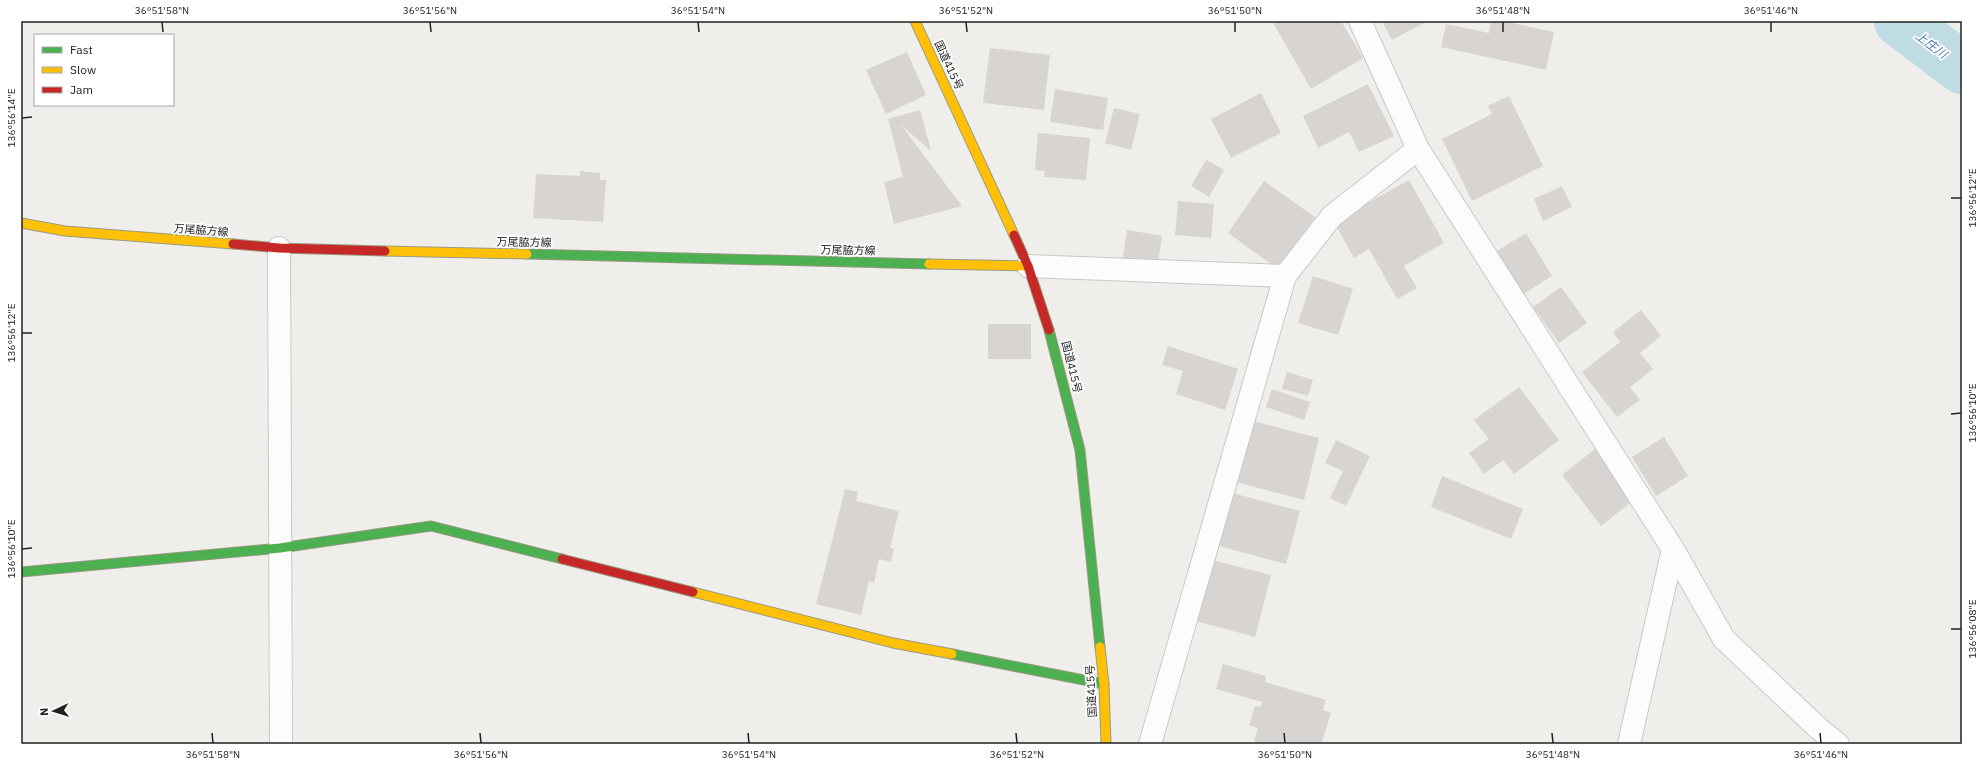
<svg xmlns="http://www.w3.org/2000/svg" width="1983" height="765" viewBox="0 0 1983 765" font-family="'IBM Plex Sans','Noto Sans JP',sans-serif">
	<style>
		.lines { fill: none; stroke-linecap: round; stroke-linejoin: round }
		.river { stroke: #bfdbe3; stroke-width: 52 }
		.building { fill: #d7d4d2 }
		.street-casing { stroke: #c9c8c7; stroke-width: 24 }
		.fast-casing { stroke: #999a82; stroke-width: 11 }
		.slow-casing { stroke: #999a82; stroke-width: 11 }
		.jam-casing { stroke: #999a82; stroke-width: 11 }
		.street { stroke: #fdfcfc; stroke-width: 22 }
		.fast { stroke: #4caf50; stroke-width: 9 }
		.slow { stroke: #ffc107; stroke-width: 9 }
		.jam { stroke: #c62828; stroke-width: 9 }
		.ticks { fill: none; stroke: #222; stroke-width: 1.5 }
		.labels { text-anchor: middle; stroke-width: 3.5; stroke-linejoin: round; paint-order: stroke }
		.street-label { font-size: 11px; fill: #222; stroke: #fff }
		.water-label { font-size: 12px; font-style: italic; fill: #4a7aab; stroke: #fff }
		.neatline { fill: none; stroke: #222; stroke-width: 1.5 }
		.ticks-label { font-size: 10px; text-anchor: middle; fill: #222 }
	</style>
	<rect width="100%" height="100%" fill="#f0eeeb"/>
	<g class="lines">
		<!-- river -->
		<path class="river" d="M 1900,21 L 1962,68"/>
	</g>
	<!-- building -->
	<path class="building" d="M 1272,21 L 1341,21 L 1363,58 L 1311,89 Z
		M 1382,21 L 1428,21 L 1392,40 Z
		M 1491,21 L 1503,21 L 1554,32 L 1546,70 L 1441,47 L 1446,24 L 1489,33 Z
		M 990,48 L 1050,55 L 1044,110 L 983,103 Z
		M 907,52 L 926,95 L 886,114 L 866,70 Z
		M 1368,84 L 1394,136 L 1359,152 L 1349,132 L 1318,148 L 1303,116 Z
		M 1055,89 L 1108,98 L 1103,130 L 1050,122 Z
		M 1261,93 L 1281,133 L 1231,158 L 1211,119 Z
		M 1509,96 L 1543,166 L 1472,201 L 1442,139 L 1492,114 L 1488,106 Z
		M 1114,108 L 1140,114 L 1131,150 L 1105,143 Z
		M 920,110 L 931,151 L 901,125 L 962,206 L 894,224 L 884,182 L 903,177 L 888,119 Z
		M 1038,133 L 1090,138 L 1086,180 L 1044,177 L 1045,171 L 1035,170 Z
		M 1206,160 L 1224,170 L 1209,197 L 1191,186 Z
		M 580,171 L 600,173 L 600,180 L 606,180 L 603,222 L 533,218 L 536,174 L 580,176 Z
		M 1409,180 L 1444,243 L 1404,266 L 1417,288 L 1397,299 L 1369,249 L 1354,258 L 1334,222 Z
		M 1264,181 L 1315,217 L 1278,269 L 1228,233 Z
		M 1562,186 L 1572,207 L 1543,221 L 1534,199 Z
		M 1178,201 L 1214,204 L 1211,238 L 1175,235 Z
		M 1127,230 L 1162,236 L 1157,269 L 1122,263 Z
		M 1526,233 L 1552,276 L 1520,296 L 1494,253 Z
		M 1313,276 L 1353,289 L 1338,335 L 1298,323 Z
		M 1561,287 L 1587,323 L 1559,343 L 1533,307 Z
		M 1641,310 L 1661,336 L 1640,353 L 1653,369 L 1630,387 L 1640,400 L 1617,417 L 1582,372 L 1620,342 L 1613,332 Z
		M 988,324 L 1031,324 L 1031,359 L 988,359 Z
		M 1168,346 L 1238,369 L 1225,410 L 1176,394 L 1183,371 L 1162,365 Z
		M 1287,372 L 1313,380 L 1308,396 L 1282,389 Z
		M 1519,387 L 1559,440 L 1514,474 L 1503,460 L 1484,474 L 1469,453 L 1489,439 L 1474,420 Z
		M 1272,389 L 1310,402 L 1304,420 L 1266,407 Z
		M 1252,421 L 1319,438 L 1304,500 L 1236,482 Z
		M 1664,437 L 1688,476 L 1656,496 L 1632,457 Z
		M 1336,440 L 1370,456 L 1346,506 L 1330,498 L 1343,471 L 1325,463 Z
		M 1596,448 L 1635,499 L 1601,526 L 1562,475 Z
		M 1442,476 L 1523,509 L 1511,539 L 1431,507 Z
		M 845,489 L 858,492 L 856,501 L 899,511 L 890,548 L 894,549 L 891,562 L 879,559 L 874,583 L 869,581 L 861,615 L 816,604 Z
		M 1232,493 L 1300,511 L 1286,564 L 1219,546 Z
		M 1212,560 L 1271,575 L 1255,637 L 1196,621 Z
		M 1223,664 L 1266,676 L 1265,682 L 1326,700 L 1323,710 L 1331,713 L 1321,744 L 1263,744 L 1254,741 L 1258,728 L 1249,725 L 1255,706 L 1261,707 L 1262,702 L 1216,689 Z"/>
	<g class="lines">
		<!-- street casing -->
		<g class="street-casing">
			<path id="street" d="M 1360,21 L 1418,149 L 1673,549 L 1724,639 L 1818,728 L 1838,744
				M 279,248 L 281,744
				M 1028,266 L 1285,276
				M 1150,744 L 1285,276 L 1332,216 L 1418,149
				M 1629,744 L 1673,549"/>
		</g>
		<!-- fast casing -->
		<g class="fast-casing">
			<path id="fast" d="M 527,254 L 929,264
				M 1049,330 L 1080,450 L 1100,647
				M 21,572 L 280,548 L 431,526 L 562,559
				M 952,654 L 1104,684"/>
		</g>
		<!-- slow casing -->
		<g class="slow-casing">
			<path id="slow" d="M 915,21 L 1014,235
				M 21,223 L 65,231 L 233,244
				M 385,251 L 527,254
				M 929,264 L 1028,266
				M 693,592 L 893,643 L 952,654
				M 1100,647 L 1104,684 L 1106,744"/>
		</g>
		<!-- jam casing -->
		<g class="jam-casing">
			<path id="jam" d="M 1014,235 L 1028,266 L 1049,330
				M 233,244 L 279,248 L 385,251
				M 562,559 L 693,592"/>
		</g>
		<!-- street -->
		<use href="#street" class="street"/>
		<!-- fast -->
		<use href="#fast" class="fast"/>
		<!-- slow -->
		<use href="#slow" class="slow"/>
		<!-- jam -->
		<use href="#jam" class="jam"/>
	</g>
	<!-- ticks -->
	<path class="ticks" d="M 162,22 L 163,32M 430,22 L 431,32M 698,22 L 699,32M 966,22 L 967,32M 1235,22 L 1235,32M 1503,22 L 1503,32M 1771,22 L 1771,32M 22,118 L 32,117M 1951,198 L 1961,198M 22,333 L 32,333M 1951,414 L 1961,413M 22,549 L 32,548M 1951,629 L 1961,629M 212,733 L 213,743M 480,733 L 481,743M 748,733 L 749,743M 1016,733 L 1017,743M 1284,733 L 1285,743M 1552,733 L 1553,743M 1820,733 L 1821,743"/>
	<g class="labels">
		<!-- street labels -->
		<g class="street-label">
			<text transform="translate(949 65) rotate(65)" y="4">国道415号</text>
			<text transform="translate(201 230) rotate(4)" y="4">万尾脇方線</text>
			<text transform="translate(524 242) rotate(1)" y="4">万尾脇方線</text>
			<text transform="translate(848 250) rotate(1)" y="4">万尾脇方線</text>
			<text transform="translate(1072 367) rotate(76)" y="4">国道415号</text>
			<text transform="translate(1091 691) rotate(-93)" y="4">国道415号</text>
		</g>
		<!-- water labels -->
		<g class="water-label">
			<text transform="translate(1931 45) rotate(37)" y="4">上庄川</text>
		</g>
	</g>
	<!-- border -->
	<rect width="1983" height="765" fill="none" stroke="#ffffff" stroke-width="44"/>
	<!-- legend -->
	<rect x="34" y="34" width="140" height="72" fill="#ffffff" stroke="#a7a7a7"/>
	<rect x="42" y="47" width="20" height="6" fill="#4caf50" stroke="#a7a7a7"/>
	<text x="70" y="54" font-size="12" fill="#222222">Fast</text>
	<rect x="42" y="67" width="20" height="6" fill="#ffc107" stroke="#a7a7a7"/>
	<text x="70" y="74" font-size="12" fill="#222222">Slow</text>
	<rect x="42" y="87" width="20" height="6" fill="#c62828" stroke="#a7a7a7"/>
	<text x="70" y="94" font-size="12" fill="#222222">Jam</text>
	<!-- north arrow -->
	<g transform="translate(54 711) rotate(266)" stroke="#ffffff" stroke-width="3" paint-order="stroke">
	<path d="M0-3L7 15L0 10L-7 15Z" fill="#222222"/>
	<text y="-6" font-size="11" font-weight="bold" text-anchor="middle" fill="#222222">N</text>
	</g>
	<rect x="22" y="22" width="1939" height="721" class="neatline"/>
	<g class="ticks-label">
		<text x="162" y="14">36°51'58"N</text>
		<text x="430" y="14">36°51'56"N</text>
		<text x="698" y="14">36°51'54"N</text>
		<text x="966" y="14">36°51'52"N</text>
		<text x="1235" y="14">36°51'50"N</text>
		<text x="1503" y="14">36°51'48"N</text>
		<text x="1771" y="14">36°51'46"N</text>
		<text transform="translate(11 118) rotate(-90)" y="4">136°56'14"E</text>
		<text transform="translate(1972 198) rotate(-90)" y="4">136°56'12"E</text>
		<text transform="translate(11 333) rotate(-90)" y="4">136°56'12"E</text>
		<text transform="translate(1972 413) rotate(-90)" y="4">136°56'10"E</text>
		<text transform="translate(11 549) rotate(-90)" y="4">136°56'10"E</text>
		<text transform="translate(1972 629) rotate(-90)" y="4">136°56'08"E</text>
		<text x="213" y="758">36°51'58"N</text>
		<text x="481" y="758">36°51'56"N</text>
		<text x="749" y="758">36°51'54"N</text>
		<text x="1017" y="758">36°51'52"N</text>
		<text x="1285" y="758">36°51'50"N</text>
		<text x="1553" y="758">36°51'48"N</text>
		<text x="1821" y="758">36°51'46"N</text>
	</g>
</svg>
